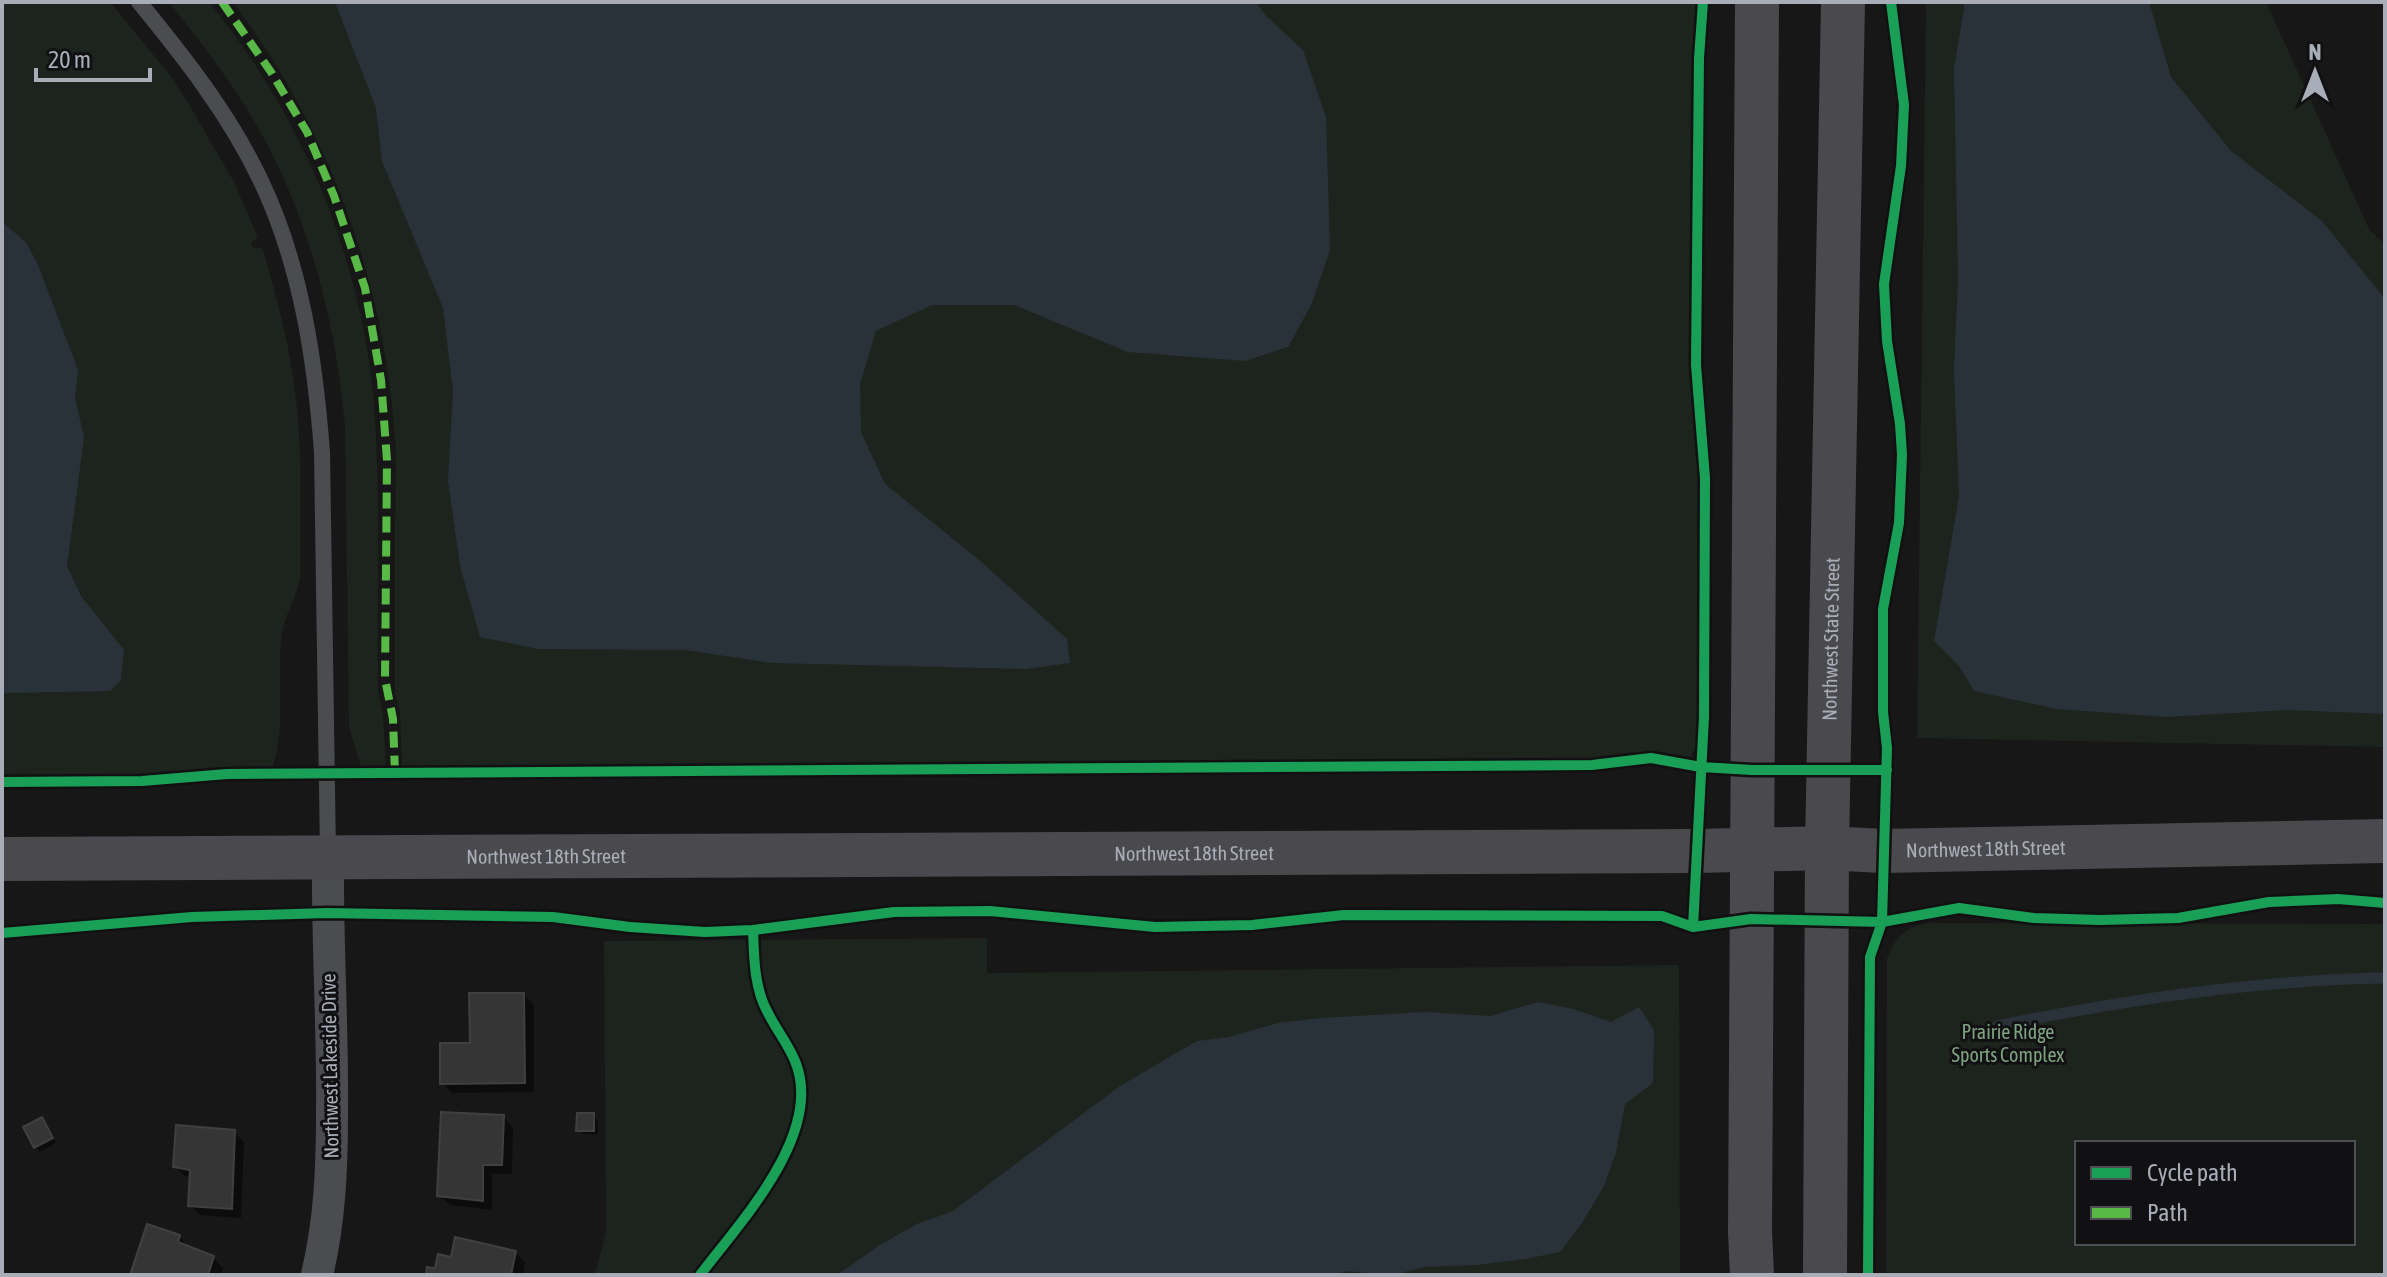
<svg xmlns="http://www.w3.org/2000/svg" width="2387" height="1277" viewBox="0 0 2387 1277" font-family="'Asap Condensed',sans-serif">
	<style>
		.green { fill: #1d241e; fill-rule: evenodd }
		.water { fill: #2a3239 }
		.shadow { fill: #0007 }
		.lines { fill: none; stroke-linecap: round; stroke-linejoin: round }
		.stream { stroke: #2a3239; stroke-width: 11 }
		.building { fill: #353536; stroke: #3f4043; stroke-width: 2 }
		.lane { stroke: #4b4c50; stroke-width: 16 }
		.street { stroke: #4b4c50; stroke-width: 32 }
		.secondary { stroke: #4a4a4e; stroke-width: 44 }
		.quiet { stroke: #58b947; stroke-width: 8; stroke-dasharray: 16 8; stroke-linecap: butt }
		.cycleway-casing { stroke: #111113; stroke-width: 15 }
		.cycleway { stroke: #1a9f57; stroke-width: 10 }
		.labels { text-anchor: middle; stroke-width: 6; stroke-linejoin: round; paint-order: stroke }
		.street-label { font-size: 20px; fill: #a8adb8; stroke: #111113 }
		.park-label { font-size: 20px; fill: #7fa381; stroke: #111113 }
	</style>
	<rect width="100%" height="100%" fill="#171717"/>
	<!-- green -->
	<path class="green" d="M 2,2 L 110,2 L 170,75 L 190,106 L 234,182 L 258,238 L 251,242 L 254,249 L 261,247 L 265,256 C 278,303 291,351 296,400 C 303,457 300,516 301,573 C 298,597 283,616 281,640 C 277,683 286,724 273,766 L 142,776 L 2,777 Z
		M 169,2 L 209,2 C 302,115 362,259 374,405 C 381,499 377,595 378,690 L 383,715 L 386,767 L 361,766 L 349,727 L 345,426 C 336,325 310,221 261,133 C 235,86 202,44 169,2 Z
		M 233,2 L 1698,2 L 1693,65 L 1691,365 L 1698,477 L 1698,751 L 1692,751 L 1692,757 L 1650,752 L 1626,753 L 1594,759 L 402,768 L 400,711 L 395,693 C 395,636 395,580 395,523 C 395,495 397,466 395,438 C 383,275 330,133 233,2 Z
		M 1926,2 L 2266,2 L 2369,229 L 2385,245 L 2385,747 L 1917,738 Z
		M 1930,923 L 2385,924 L 2385,1275 L 1886,1275 L 1887,959 C 1894,938 1907,925 1930,923 ZM 2353,1143 L 2353,1243 L 2077,1243 L 2077,1143 Z
		M 987,938 L 987,973 L 1679,965 L 1680,1275 L 595,1275 L 606,1232 L 604,941 Z"/>
	<!-- water -->
	<path class="water" d="M 335,2 L 1256,2 L 1266,16 L 1303,50 L 1326,117 L 1330,250 L 1312,303 L 1288,347 L 1245,361 L 1128,352 L 1014,305 L 932,305 L 876,331 L 860,384 L 861,432 L 885,484 L 978,559 L 1067,639 L 1070,663 L 1026,669 L 772,663 L 685,650 L 539,649 L 480,637 L 460,566 L 448,480 L 453,391 L 443,308 L 382,161 L 376,108 Z
		M 1965,2 L 2149,2 L 2171,77 L 2231,151 L 2322,221 L 2385,299 L 2385,714 L 2287,710 L 2166,717 L 2057,709 L 1974,691 L 1959,666 L 1934,641 L 1959,497 L 1954,371 L 1958,278 L 1954,68 Z
		M 2,222 L 26,242 L 38,265 L 78,370 L 75,398 L 84,437 L 67,566 L 81,596 L 124,650 L 121,680 L 110,691 L 2,693 Z
		M 1538,1002 L 1573,1009 L 1611,1022 L 1639,1007 L 1654,1030 L 1653,1083 L 1625,1104 L 1616,1152 L 1604,1186 L 1582,1223 L 1560,1252 L 1525,1259 L 1476,1265 L 1425,1267 L 1392,1275 L 1347,1271 L 1333,1275 L 837,1275 L 880,1245 L 917,1224 L 953,1211 L 1120,1086 L 1197,1041 L 1229,1037 L 1278,1023 L 1321,1018 L 1425,1012 L 1490,1016 Z"/>
	<!-- shadow -->
	<path class="shadow" d="M 524,995 L 534,1005 L 534,1092 L 452,1093 L 442,1083 Z
		M 593,1115 L 598,1120 L 598,1135 L 583,1134 L 578,1130 Z
		M 503,1117 L 513,1127 L 512,1174 L 492,1174 L 492,1210 L 450,1205 L 439,1195 Z
		M 42,1120 L 56,1143 L 40,1152 L 35,1147 Z
		M 234,1132 L 244,1142 L 241,1218 L 200,1215 L 190,1205 L 191,1177 L 185,1176 L 175,1166 Z
		M 179,1237 L 189,1247 L 213,1258 L 223,1268 L 221,1275 L 132,1275 Z
		M 515,1252 L 525,1262 L 523,1275 L 428,1275 L 437,1271 Z"/>
	<g class="lines">
		<!-- stream -->
		<path class="stream" d="M 1997,1026 C 2125,1000 2255,980 2385,978"/>
	</g>
	<!-- building -->
	<path class="building" d="M 469,993 L 524,993 L 525,1083 L 440,1084 L 440,1043 L 470,1043 Z
		M 441,1112 L 504,1115 L 502,1165 L 483,1165 L 483,1201 L 437,1196 Z
		M 577,1113 L 594,1113 L 594,1131 L 576,1131 Z
		M 42,1117 L 53,1138 L 34,1148 L 23,1127 Z
		M 176,1125 L 235,1130 L 232,1209 L 188,1206 L 190,1170 L 173,1167 Z
		M 147,1224 L 180,1235 L 178,1242 L 214,1256 L 208,1275 L 130,1275 Z
		M 455,1237 L 516,1251 L 511,1275 L 426,1275 L 427,1267 L 435,1268 L 438,1254 L 451,1257 Z"/>
	<g class="lines">
		<!-- lane -->
		<path class="lane" d="M 139,2 C 184,57 229,114 260,179 C 301,264 315,359 322,452 L 328,854"/>
		<!-- street -->
		<path class="street" d="M 317,1275 C 330,1220 332,1168 332,1112 C 333,1026 327,941 328,856"/>
		<!-- secondary -->
		<g class="secondary">
			<path id="s1" d="M 2,859 L 1697,851 L 1827,848 L 1883,851 L 2385,841"/>
			<path d="M 1752,1275 L 1750,1232 L 1757,2"/>
			<path id="s2" d="M 1825,1275 L 1827,848 L 1843,2"/>
		</g>
		<!-- quiet -->
		<path class="quiet" d="M 222,2 L 271,72 L 307,132 L 334,196 L 365,288 L 381,380 L 387,460 L 385,679 L 393,719 L 395,774"/>
		<!-- cycleway casing -->
		<g class="cycleway-casing">
			<path id="cycleway" d="M 2,782 L 142,781 L 227,774 L 1592,765 L 1651,758 L 1701,767 L 1752,770 L 1887,770
				M 1693,927 L 1704,717 L 1705,478 L 1696,365 L 1699,58 L 1703,2
				M 2,933 L 192,917 L 327,913 L 553,917 L 630,927 L 705,932 L 753,930 L 894,912 L 990,911 L 1155,927 L 1252,925 L 1344,915 L 1662,916 L 1693,927 L 1751,919 L 1882,922 L 1959,908 L 2034,918 L 2100,920 L 2178,918 L 2269,902 L 2338,899 L 2385,903
				M 700,1275 C 740,1222 825,1133 795,1061 C 788,1044 776,1029 768,1013 C 754,988 754,957 753,930
				M 1868,1275 L 1870,957 L 1882,922 L 1887,748 L 1883,712 L 1883,609 L 1899,523 L 1902,455 L 1900,424 L 1887,341 L 1884,284 L 1901,166 L 1904,105 L 1891,2"/>
		</g>
		<!-- cycleway -->
		<use href="#cycleway" class="cycleway"/>
	</g>
	<g class="labels">
		<!-- street labels -->
		<g class="street-label">
			<text dy="7" stroke="none"><textPath href="#s2" startOffset="636">Northwest State Street</textPath></text>
			<text dy="7" stroke="none"><textPath href="#s1" startOffset="1984">Northwest 18th Street</textPath></text>
			<text dy="7" stroke="none"><textPath href="#s1" startOffset="1192">Northwest 18th Street</textPath></text>
			<text dy="7" stroke="none"><textPath href="#s1" startOffset="544">Northwest 18th Street</textPath></text>
			<text transform="translate(330 1066) rotate(-91)" y="7">Northwest Lakeside Drive</text>
		</g>
		<!-- park labels -->
		<g class="park-label">
			<text x="2008" y="1039">Prairie Ridge<tspan x="2008" dy="23">Sports Complex</tspan></text>
		</g>
	</g>
	<!-- border -->
	<rect width="2387" height="1277" fill="none" stroke="#a8adb8" stroke-width="8"/>
	<!-- legend -->
	<rect x="2075" y="1141" width="280" height="104" fill="#111113" stroke="#4d4f55" stroke-width="2"/>
	<rect x="2091" y="1167" width="40" height="12" fill="#1a9f57" stroke="#4d4f55" stroke-width="2"/>
	<text x="2147" y="1181" font-size="24" fill="#a8adb8">Cycle path</text>
	<rect x="2091" y="1207" width="40" height="12" fill="#58b947" stroke="#4d4f55" stroke-width="2"/>
	<text x="2147" y="1221" font-size="24" fill="#a8adb8">Path</text>
	<!-- north arrow -->
	<g transform="translate(2315 72)" stroke="#111113" stroke-width="6" paint-order="stroke">
	<path d="M0-6L14 30L0 20L-14 30Z" fill="#a8adb8"/>
	<text y="-12" font-size="22" font-weight="bold" text-anchor="middle" fill="#a8adb8">N</text>
	</g>
	<!-- scale -->
	<path d="M36 68v12h114v-12" fill="none" stroke="#a8adb8" stroke-width="4"/>
	<text x="48" y="68" font-size="24" fill="#a8adb8" stroke="#111113" stroke-width="6" paint-order="stroke">20 m</text>
</svg>
